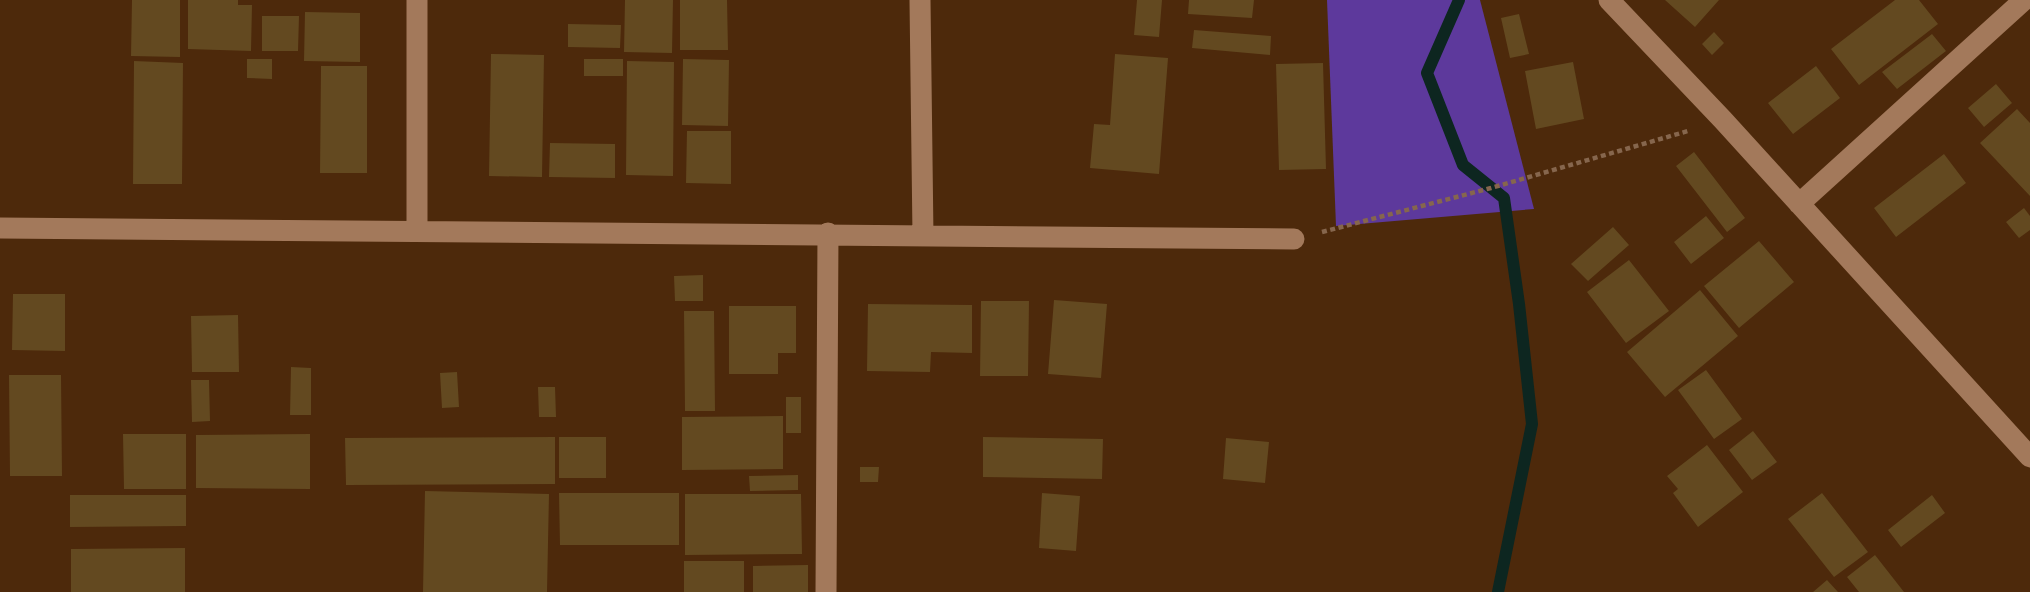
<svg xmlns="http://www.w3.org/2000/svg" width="2030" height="592" viewBox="0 0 2030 592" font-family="Jost,sans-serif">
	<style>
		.green { fill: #5d399c }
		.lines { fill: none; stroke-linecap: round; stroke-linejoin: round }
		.stream { stroke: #0d2620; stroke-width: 12 }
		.building { fill: #634920 }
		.path { stroke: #86664d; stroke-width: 4.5; stroke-dasharray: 5 3.5; stroke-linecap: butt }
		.street { stroke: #a3795b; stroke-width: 21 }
	</style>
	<rect width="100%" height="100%" fill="#4d290b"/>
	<!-- green -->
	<path class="green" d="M 1327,0 L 1480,0 L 1534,209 L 1336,226 Z"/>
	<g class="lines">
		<!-- stream -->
		<path class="stream" d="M 1459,0 L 1427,73 L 1463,165 L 1504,198 L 1519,304 L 1532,424 L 1498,592"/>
	</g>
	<!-- building -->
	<path class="building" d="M 132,0 L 180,0 L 180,57 L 131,56 Z
		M 188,0 L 238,0 L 238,5 L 252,5 L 251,51 L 188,49 Z
		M 625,0 L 673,0 L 672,53 L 624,52 Z
		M 680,0 L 727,0 L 728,50 L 680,50 Z
		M 1137,0 L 1162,0 L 1159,37 L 1134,35 Z
		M 1189,0 L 1254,0 L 1252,18 L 1188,14 Z
		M 1665,0 L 1719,0 L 1695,27 Z
		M 1895,0 L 1919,0 L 1938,24 L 1859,85 L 1831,49 Z
		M 305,12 L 360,13 L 360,62 L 304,61 Z
		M 1519,14 L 1529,54 L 1510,58 L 1501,18 Z
		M 262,16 L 299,16 L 298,51 L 262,51 Z
		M 568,24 L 621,25 L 620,48 L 568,47 Z
		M 1194,30 L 1271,36 L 1270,55 L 1192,48 Z
		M 1714,32 L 1724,43 L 1712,55 L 1702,44 Z
		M 1932,34 L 1946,51 L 1897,89 L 1882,72 Z
		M 491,54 L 544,55 L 542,177 L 489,176 Z
		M 1115,54 L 1168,58 L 1159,174 L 1090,168 L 1094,124 L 1110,125 Z
		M 247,59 L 272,59 L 272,79 L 247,78 Z
		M 584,59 L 623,59 L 623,76 L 584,76 Z
		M 683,59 L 729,60 L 728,126 L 682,125 Z
		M 134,61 L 183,63 L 182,184 L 133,184 Z
		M 627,61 L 674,62 L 673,176 L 626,175 Z
		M 1573,62 L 1584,119 L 1536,129 L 1525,71 Z
		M 1323,63 L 1326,169 L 1279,170 L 1276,64 Z
		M 321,66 L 367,66 L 367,173 L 320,173 Z
		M 1816,66 L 1840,98 L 1793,134 L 1768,103 Z
		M 1996,84 L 2012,103 L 1984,127 L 1968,108 Z
		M 2017,109 L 2030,123 L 2030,196 L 1980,143 Z
		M 687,131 L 731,131 L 731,184 L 686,183 Z
		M 550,143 L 615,144 L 615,178 L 549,177 Z
		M 1694,152 L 1745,218 L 1727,232 L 1676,166 Z
		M 1944,154 L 1966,183 L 1896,237 L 1874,208 Z
		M 2024,208 L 2030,216 L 2030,230 L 2019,238 L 2006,222 Z
		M 1706,216 L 1724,238 L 1691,264 L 1674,242 Z
		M 1613,227 L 1629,245 L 1588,281 L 1571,264 Z
		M 1759,241 L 1794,282 L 1739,328 L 1704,286 Z
		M 1629,260 L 1669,311 L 1626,343 L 1587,292 Z
		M 703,275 L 703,301 L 675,301 L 674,276 Z
		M 1700,290 L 1738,336 L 1665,397 L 1627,352 Z
		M 13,294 L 65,294 L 65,351 L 12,350 Z
		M 1054,300 L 1107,304 L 1101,378 L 1048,374 Z
		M 981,301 L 1029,301 L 1028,376 L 980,376 Z
		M 868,304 L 972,305 L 972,353 L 931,352 L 930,372 L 867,371 Z
		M 729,306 L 796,306 L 796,353 L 778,353 L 778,374 L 729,374 Z
		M 684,311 L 714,311 L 715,411 L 685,411 Z
		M 238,315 L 239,372 L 192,372 L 191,316 Z
		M 291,367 L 311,368 L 311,415 L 290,415 Z
		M 1706,370 L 1742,419 L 1714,439 L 1678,390 Z
		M 457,372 L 459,407 L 442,408 L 440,373 Z
		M 9,375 L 61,375 L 62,476 L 10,476 Z
		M 191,380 L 209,380 L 210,421 L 192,422 Z
		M 538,387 L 555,387 L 556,417 L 539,417 Z
		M 786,397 L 801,397 L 801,433 L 786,433 Z
		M 783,416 L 783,469 L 682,470 L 682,417 Z
		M 1753,431 L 1777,462 L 1752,480 L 1729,450 Z
		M 123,434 L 186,434 L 186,489 L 124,489 Z
		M 310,434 L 310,489 L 196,488 L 196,435 Z
		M 555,437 L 555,484 L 346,485 L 345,438 Z
		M 559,437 L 606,437 L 606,478 L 559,478 Z
		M 983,437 L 1103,439 L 1102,479 L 983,477 Z
		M 1226,438 L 1269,442 L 1265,483 L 1223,479 Z
		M 1707,445 L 1743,492 L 1698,527 L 1673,493 L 1678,489 L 1667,476 Z
		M 860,467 L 879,467 L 878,482 L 860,482 Z
		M 798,475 L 798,490 L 750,491 L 749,476 Z
		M 425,491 L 549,494 L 547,592 L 423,592 Z
		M 559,493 L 679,493 L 679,545 L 560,545 Z
		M 1042,493 L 1080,496 L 1076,551 L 1039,548 Z
		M 1822,493 L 1868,552 L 1834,577 L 1788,519 Z
		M 685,494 L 801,494 L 802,554 L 685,555 Z
		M 70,495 L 186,495 L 186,526 L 70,527 Z
		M 1932,495 L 1945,513 L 1901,547 L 1888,530 Z
		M 185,548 L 185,592 L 71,592 L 71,549 Z
		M 1875,555 L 1904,592 L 1859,592 L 1847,577 Z
		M 684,561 L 744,561 L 744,592 L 684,592 Z
		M 808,565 L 808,592 L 753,592 L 753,566 Z
		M 1827,580 L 1838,592 L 1813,592 Z"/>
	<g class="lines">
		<!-- path -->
		<path class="path" d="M 1322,232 L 1491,188 L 1688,131"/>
		<!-- street -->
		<path class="street" d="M 920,0 L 923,236
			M 1609,0 L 1723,120 L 2030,457
			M 1799,204 L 2024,0
			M 0,228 L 1294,239
			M 417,231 L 417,0
			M 826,592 L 828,233"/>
	</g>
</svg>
